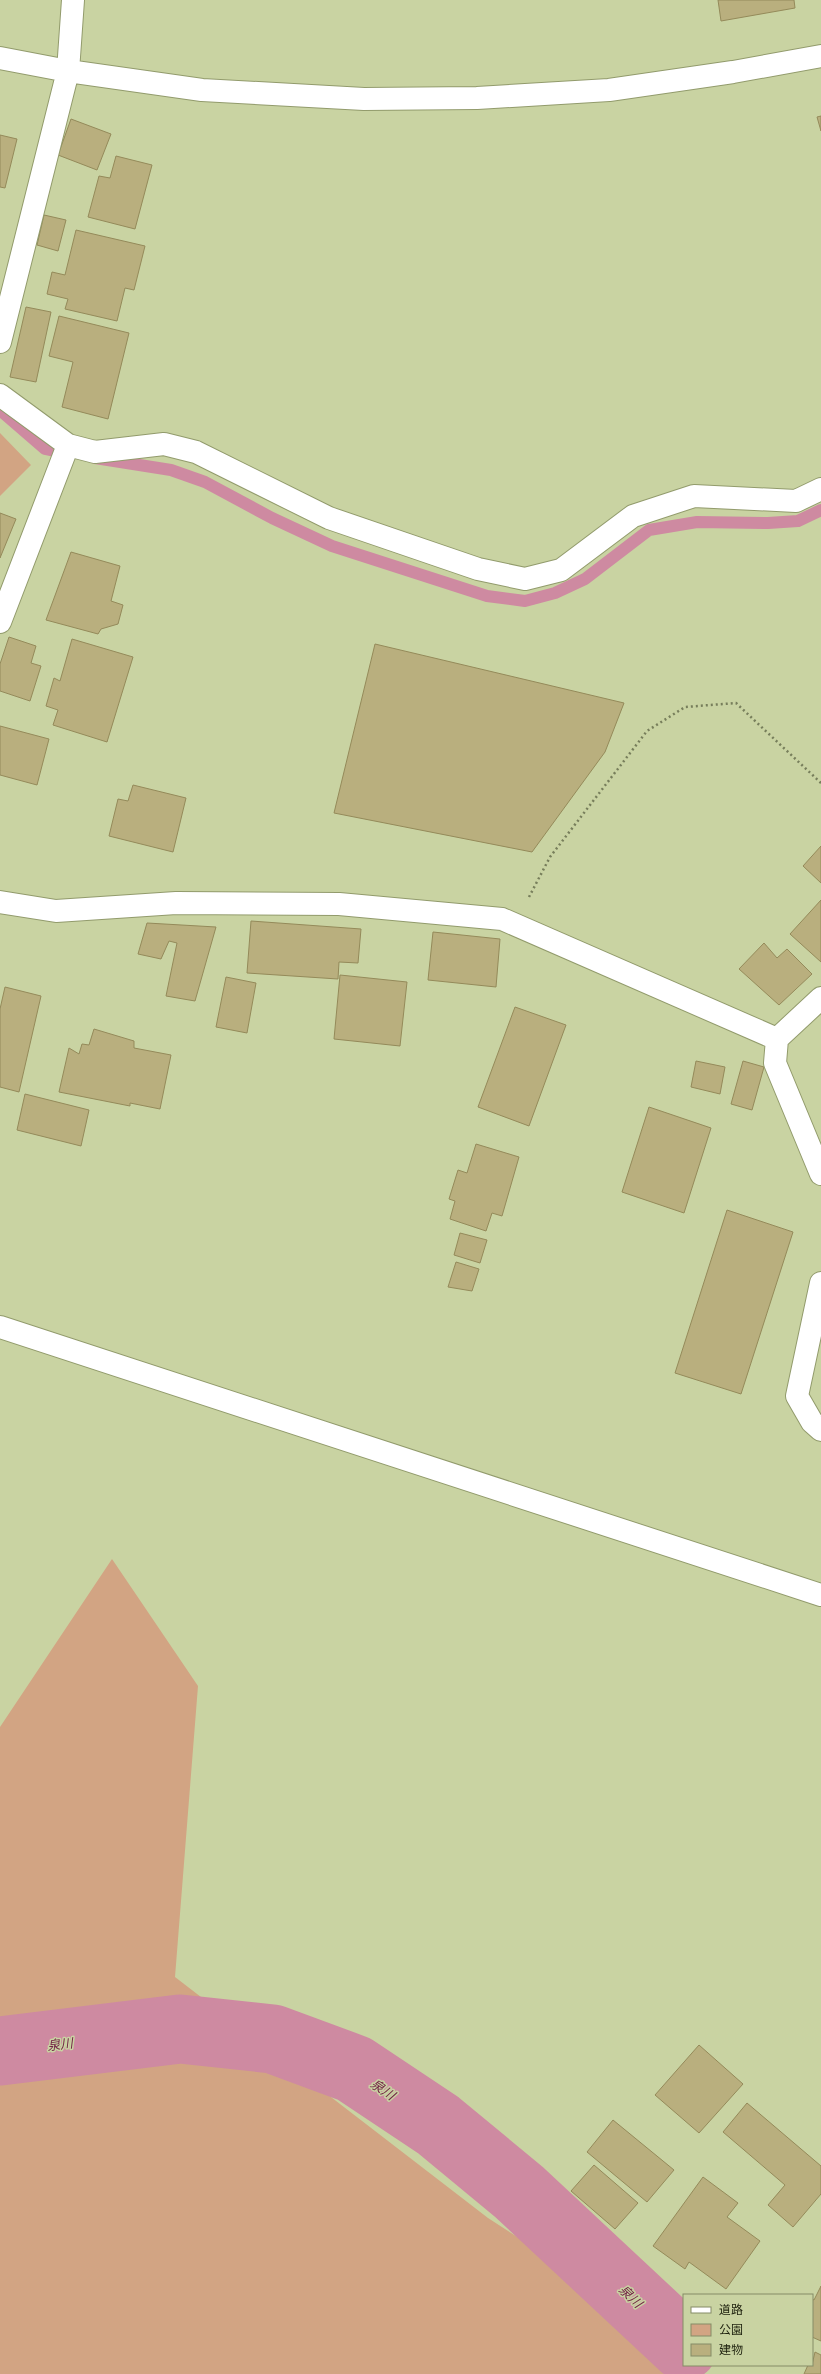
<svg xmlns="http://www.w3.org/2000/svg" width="821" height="2374" viewBox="0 0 821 2374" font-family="Raleway,'Noto Sans JP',sans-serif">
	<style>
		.green { fill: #d2a483 }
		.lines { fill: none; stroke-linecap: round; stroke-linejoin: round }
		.stream { stroke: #ce8aa1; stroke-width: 12 }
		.river { stroke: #ce8aa1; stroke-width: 69 }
		.building { fill: #b9af7e; stroke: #948a5a }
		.minor-casing { stroke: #929b6c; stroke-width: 24 }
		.path { stroke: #777e5b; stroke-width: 2.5; stroke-dasharray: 2 3; stroke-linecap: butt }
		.minor { stroke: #fff; stroke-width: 22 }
		.labels { text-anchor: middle; stroke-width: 3; stroke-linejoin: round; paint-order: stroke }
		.water-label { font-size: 13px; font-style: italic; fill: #732346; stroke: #c9d3a2 }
	</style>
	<rect width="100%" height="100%" fill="#c9d3a2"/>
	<!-- green -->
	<path class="green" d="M 0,433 L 31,465 L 0,496 Z
		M 112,1559 L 198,1686 L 175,1977 L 488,2218 L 639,2316 L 680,2374 L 0,2374 L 0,1727 Z"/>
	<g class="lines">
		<!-- stream -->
		<path class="stream" d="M 0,410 L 45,449 L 69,454
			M 95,458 L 171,470 L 205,482 L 272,518 L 332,546 L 487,596 L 525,601 L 555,593 L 585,579 L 649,530 L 697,522 L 768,523 L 798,521 L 821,510"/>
		<!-- river -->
		<path class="river" d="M 0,2051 L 180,2029 L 273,2039 L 354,2069 L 438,2125 L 519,2192 L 684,2346"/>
	</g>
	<!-- building -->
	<path class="building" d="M 718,0 L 794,0 L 795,8 L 721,21 Z
		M 821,116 L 821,131 L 817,117 Z
		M 71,119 L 111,134 L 97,170 L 58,155 Z
		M 0,135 L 17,139 L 5,188 L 0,187 Z
		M 116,156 L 152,165 L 135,229 L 88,217 L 99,176 L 110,178 Z
		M 44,215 L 66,220 L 58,251 L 37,245 Z
		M 76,230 L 145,246 L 134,290 L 125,288 L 117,321 L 65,309 L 68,299 L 47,294 L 52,272 L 65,275 Z
		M 26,307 L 51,312 L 36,382 L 10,377 Z
		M 59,316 L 129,333 L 108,419 L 62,407 L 73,362 L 49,356 Z
		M 0,513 L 16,519 L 0,558 Z
		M 71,552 L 120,566 L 111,601 L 123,605 L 118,624 L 101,629 L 98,634 L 46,620 Z
		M 9,637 L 36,646 L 31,663 L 41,666 L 30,701 L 0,691 L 0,664 Z
		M 72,639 L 133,657 L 107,742 L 53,725 L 58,710 L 46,706 L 54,678 L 60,681 Z
		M 375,644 L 624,703 L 605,752 L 532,852 L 334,813 Z
		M 0,726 L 49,739 L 37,785 L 0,775 Z
		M 133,785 L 186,798 L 173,852 L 109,836 L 118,799 L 128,801 Z
		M 821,846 L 821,883 L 803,866 Z
		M 821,900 L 821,962 L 790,934 Z
		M 251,921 L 361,929 L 358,963 L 339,962 L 338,979 L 247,973 Z
		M 147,923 L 216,927 L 195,1001 L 166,996 L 177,943 L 169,941 L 161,959 L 138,954 Z
		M 433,932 L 500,939 L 496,987 L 428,980 Z
		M 764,943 L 777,958 L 787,949 L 812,974 L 779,1005 L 739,969 Z
		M 340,975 L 407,982 L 400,1046 L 334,1039 Z
		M 226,977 L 256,983 L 247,1033 L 216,1027 Z
		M 5,987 L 41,996 L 19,1092 L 0,1087 L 0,1009 Z
		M 515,1007 L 566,1025 L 529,1126 L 478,1107 Z
		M 94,1029 L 134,1041 L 134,1048 L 171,1055 L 160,1109 L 130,1103 L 130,1106 L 59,1092 L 69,1048 L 79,1054 L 82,1044 L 89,1045 Z
		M 696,1061 L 725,1067 L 720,1094 L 691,1087 Z
		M 743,1061 L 764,1067 L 752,1110 L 731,1104 Z
		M 25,1094 L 89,1110 L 81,1146 L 17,1130 Z
		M 649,1107 L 711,1128 L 684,1213 L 622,1192 Z
		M 476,1144 L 519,1157 L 502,1216 L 492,1213 L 486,1231 L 450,1219 L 455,1201 L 449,1199 L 458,1170 L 467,1173 Z
		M 727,1210 L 793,1232 L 741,1394 L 675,1373 Z
		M 460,1233 L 487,1240 L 480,1263 L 454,1255 Z
		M 456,1262 L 479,1269 L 472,1291 L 448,1287 Z
		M 699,2045 L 743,2084 L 699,2133 L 655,2095 Z
		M 747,2103 L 821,2166 L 821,2194 L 793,2227 L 768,2205 L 785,2185 L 723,2132 Z
		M 613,2120 L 674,2170 L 647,2202 L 587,2152 Z
		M 594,2165 L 638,2203 L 615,2229 L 571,2191 Z
		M 703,2177 L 738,2203 L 727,2217 L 760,2241 L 726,2289 L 689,2262 L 685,2269 L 653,2246 Z
		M 821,2286 L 821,2341 L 812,2337 L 812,2299 L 814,2300 Z
		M 815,2352 L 821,2355 L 821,2374 L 804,2374 L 808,2365 L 812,2365 Z"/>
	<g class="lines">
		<!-- minor casing -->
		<g class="minor-casing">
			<path id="minor" d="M 0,58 L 68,71 L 202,90 L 364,99 L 477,98 L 609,90 L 733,72 L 821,56
				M 0,342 L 68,71 L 73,0
				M 0,395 L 68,445 L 95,452 L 164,444 L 196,452 L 329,518 L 478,569 L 525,579 L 561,570 L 633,516 L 694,496 L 796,501 L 821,489
				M 0,622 L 68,445
				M 0,902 L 56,911 L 176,903 L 339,904 L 502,919 L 777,1039
				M 821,998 L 777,1039 L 775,1063 L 821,1174
				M 821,1283 L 797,1396 L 812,1422 L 821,1430
				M 0,1327 L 821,1595"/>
		</g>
		<!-- path -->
		<path class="path" d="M 529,897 L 550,857 L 647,731 L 685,707 L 736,703 L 821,783"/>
		<!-- minor -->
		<use href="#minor" class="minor"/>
	</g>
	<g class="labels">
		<!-- water labels -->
		<g class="water-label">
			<text transform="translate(60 2044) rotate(-7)" y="5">泉川</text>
			<text transform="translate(383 2089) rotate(34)" y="5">泉川</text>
			<text transform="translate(631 2296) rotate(43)" y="5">泉川</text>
		</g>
	</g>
	<!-- legend -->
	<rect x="683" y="2294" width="130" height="72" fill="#c9d3a2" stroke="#858c67"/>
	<rect x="691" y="2307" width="20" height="6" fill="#ffffff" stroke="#858c67"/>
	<text x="719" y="2314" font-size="12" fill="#1e210e">道路</text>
	<rect x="691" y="2324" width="20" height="12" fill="#d2a483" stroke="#858c67"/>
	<text x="719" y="2334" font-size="12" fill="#1e210e">公園</text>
	<rect x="691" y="2344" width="20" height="12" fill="#b9af7e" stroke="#858c67"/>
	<text x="719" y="2354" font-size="12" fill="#1e210e">建物</text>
</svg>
